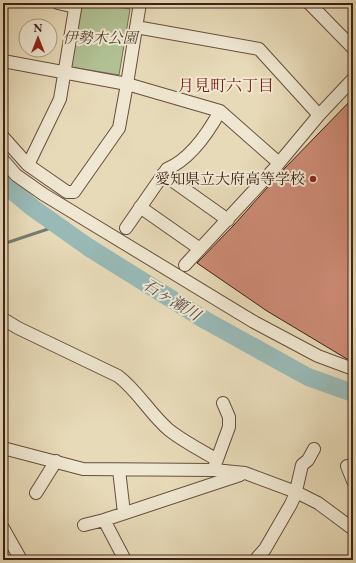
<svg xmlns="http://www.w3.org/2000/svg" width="356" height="563" viewBox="0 0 356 563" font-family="'EB Garamond','Noto Serif JP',serif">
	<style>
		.green { fill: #b1c193; stroke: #787054 }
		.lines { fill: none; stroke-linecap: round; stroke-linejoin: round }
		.stream { stroke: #747c75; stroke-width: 3 }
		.river { stroke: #98b9b6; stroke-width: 18 }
		.building { fill: #cc8a75; stroke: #3e2014 }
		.minor-casing { stroke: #684e3d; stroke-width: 14 }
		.minor { stroke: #efe7d1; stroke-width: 12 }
		.poi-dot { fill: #8f2418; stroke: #efe7d1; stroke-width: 1.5 }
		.labels { text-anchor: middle; stroke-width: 4; stroke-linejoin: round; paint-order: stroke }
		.park-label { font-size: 15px; font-style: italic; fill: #5b4834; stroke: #efe7d1 }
		.poi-label { font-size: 15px; fill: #3e2014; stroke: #efe7d1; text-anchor: end }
		.neighbourhood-label { font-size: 16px; fill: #7a1f14; stroke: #efe7d1 }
		.water-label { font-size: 16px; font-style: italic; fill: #594e45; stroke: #efe7d1 }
	</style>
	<rect width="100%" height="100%" fill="#e7dab8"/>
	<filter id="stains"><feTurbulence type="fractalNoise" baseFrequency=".005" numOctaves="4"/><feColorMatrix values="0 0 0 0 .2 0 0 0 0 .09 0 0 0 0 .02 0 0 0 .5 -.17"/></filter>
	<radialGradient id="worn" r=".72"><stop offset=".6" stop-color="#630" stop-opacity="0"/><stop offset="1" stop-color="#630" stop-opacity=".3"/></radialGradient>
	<!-- green -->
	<path class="green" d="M 82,3 L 100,3 L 130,9 L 119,75 L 71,67 Z"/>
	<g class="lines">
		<!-- stream -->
		<path class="stream" d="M 3,244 L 57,226"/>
		<!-- river -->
		<path class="river" d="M 3,183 L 33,208 L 88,247 L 205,320 L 308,377 L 353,393"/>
	</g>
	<!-- building -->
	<path class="building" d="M 353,98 L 353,361 L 347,359 L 267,311 L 197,263 L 234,225 L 285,168 Z"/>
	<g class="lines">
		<!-- minor casing -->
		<g class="minor-casing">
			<path id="minor" d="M 58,3 L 75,7
				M 309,3 L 353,48
				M 136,27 L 259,49 L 319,115
				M 3,61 L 127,84 L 220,111 L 279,163
				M 3,137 L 28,165 L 67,192 L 74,192 L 119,128 L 127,84 L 140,3
				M 3,160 L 16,175 L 43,194 L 254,322 L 318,356 L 353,369
				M 28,165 L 60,99 L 76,3
				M 163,174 L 228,220
				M 140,207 L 200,249
				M 126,228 L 167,169 C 190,159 208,133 220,111
				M 185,265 L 274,169 L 319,115 L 353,79
				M 3,319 L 18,328 L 118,376 C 138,391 150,414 169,430 C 183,441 200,450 216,459
				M 3,448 L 83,469 L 214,470 L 245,473 L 296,492 L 318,503 L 353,529
				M 215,465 L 229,427 L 229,417 L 223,403
				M 347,466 L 353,481
				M 119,470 L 124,513
				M 36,493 L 56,461
				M 104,520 L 125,560
				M 84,525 L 104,520 L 240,475
				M 3,528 L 21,560
				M 257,558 L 265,549 L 291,504 L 295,495 L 302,465 L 308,460 L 314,449"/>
		</g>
		<!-- minor -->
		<use href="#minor" class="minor"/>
	</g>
	<!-- markers -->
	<circle class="poi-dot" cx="313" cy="179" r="4"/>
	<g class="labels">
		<!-- park labels -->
		<g class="park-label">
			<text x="100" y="43">伊勢木公園</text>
		</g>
		<!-- poi labels -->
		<g class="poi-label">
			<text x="305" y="184">愛知県立大府高等学校</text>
		</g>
		<!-- neighbourhood labels -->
		<g class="neighbourhood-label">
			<text x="226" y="91">月見町六丁目</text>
		</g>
		<!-- water labels -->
		<g class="water-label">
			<text transform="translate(172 299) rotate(32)" y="6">石ヶ瀬川</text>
		</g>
	</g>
	<!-- margin -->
	<rect width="356" height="563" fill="none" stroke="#e7dab8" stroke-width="16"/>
	<rect x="4" y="4" width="348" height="555" fill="none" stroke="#3e2014" stroke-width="2"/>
	<rect x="8" y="8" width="340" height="547" fill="none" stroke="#3e2014"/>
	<!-- north arrow -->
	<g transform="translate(38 38)"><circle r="19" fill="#efe7d1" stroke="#a89785"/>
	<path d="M0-3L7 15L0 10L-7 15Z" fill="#8f2418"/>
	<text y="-6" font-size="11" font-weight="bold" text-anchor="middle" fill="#3e2014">N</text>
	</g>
	<rect width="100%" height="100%" filter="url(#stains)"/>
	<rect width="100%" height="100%" fill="url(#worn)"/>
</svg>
